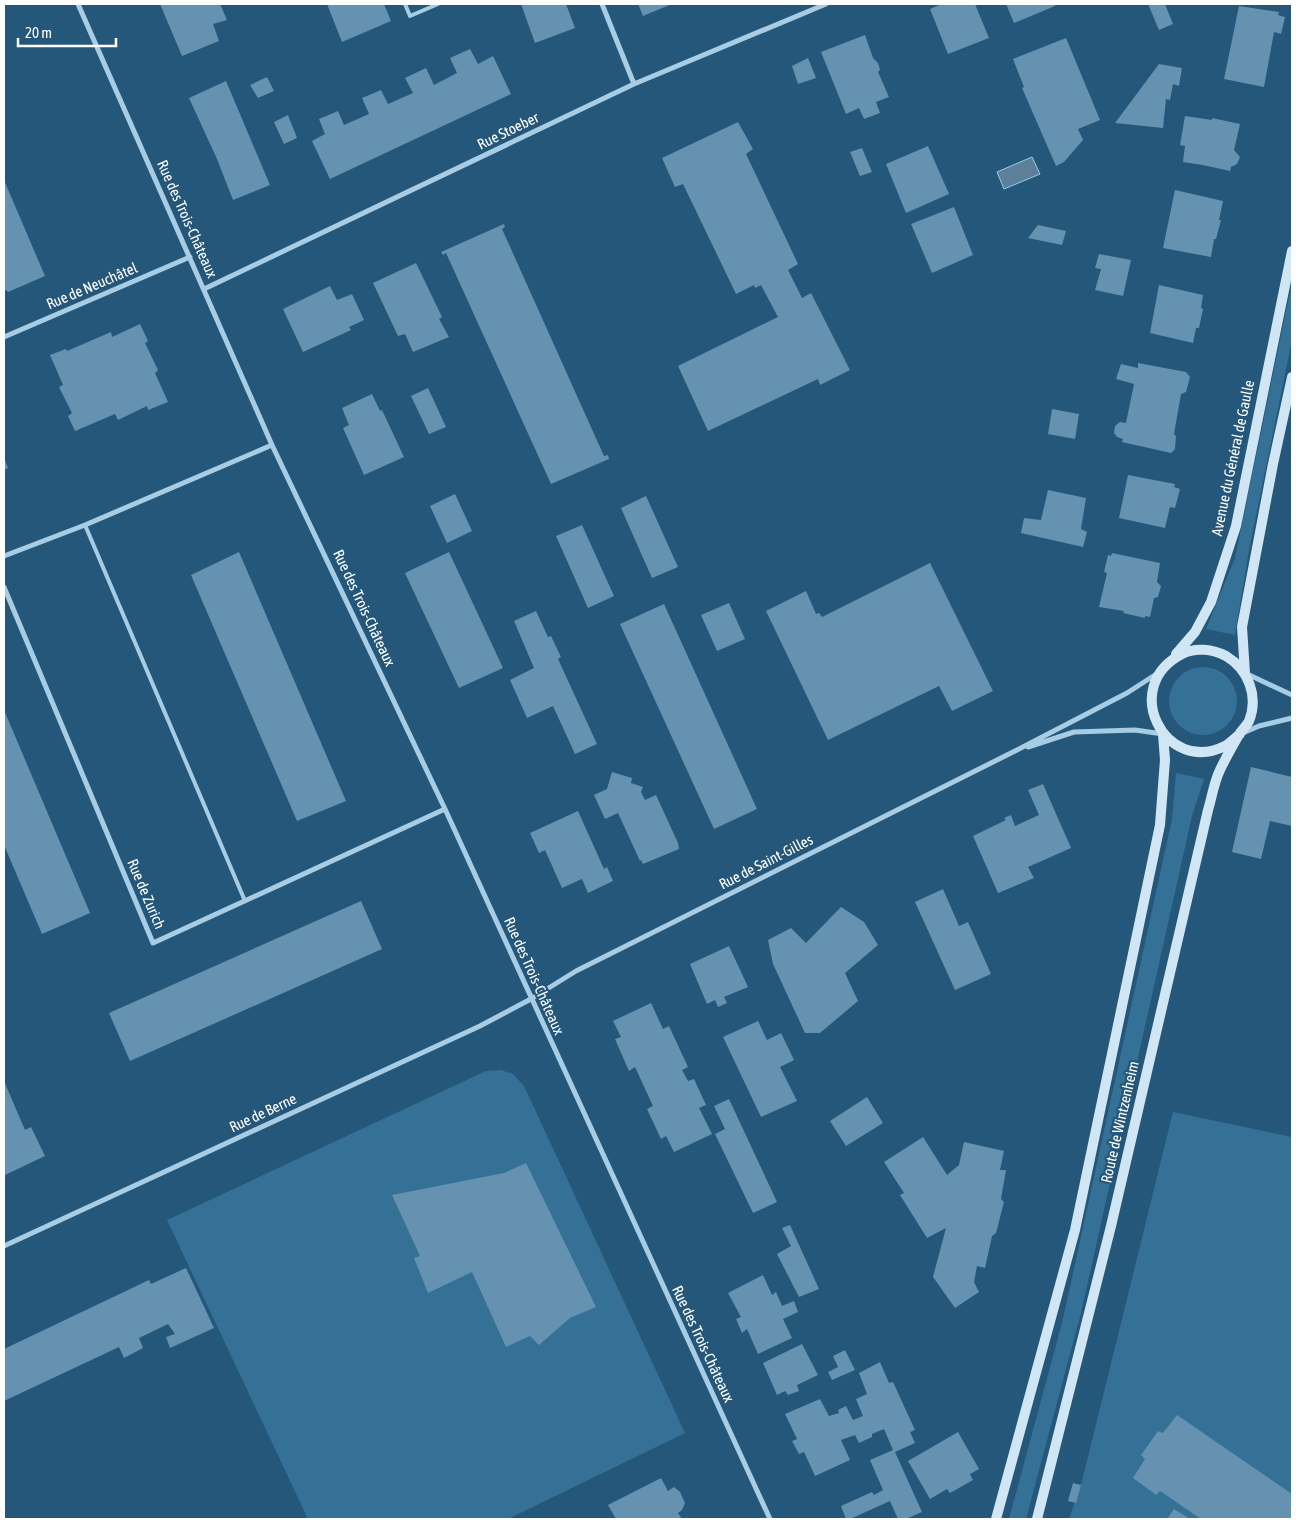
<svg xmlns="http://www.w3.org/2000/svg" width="1296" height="1523" viewBox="0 0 1296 1523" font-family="'Asap Condensed',sans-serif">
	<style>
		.green { fill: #357096 }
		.water { fill: #5c8099; stroke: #9cc9e5 }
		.building { fill: #6592b0 }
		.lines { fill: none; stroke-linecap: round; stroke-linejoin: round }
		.service { stroke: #a8cce4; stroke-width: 4 }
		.minor { stroke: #a8cce4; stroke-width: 5 }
		.secondary { stroke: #d1e6f4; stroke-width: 10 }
		.labels { text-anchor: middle; stroke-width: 4.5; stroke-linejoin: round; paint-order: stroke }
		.street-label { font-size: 15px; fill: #fff; stroke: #25577a }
	</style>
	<rect width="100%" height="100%" fill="#25577a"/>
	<!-- green -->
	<path class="green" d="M 1292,282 L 1292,340 L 1249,550 L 1235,635 L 1206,629 L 1235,558 Z
		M1169 701a34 34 0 1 1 68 0a34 34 0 1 1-68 0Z
		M 1176,773 L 1204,779 L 1192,816 L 1081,1313 L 1026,1519 L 1009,1519 L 1063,1319 L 1172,819 Z
		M 501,1070 L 513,1074 L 524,1086 L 685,1433 L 508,1519 L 308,1519 L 167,1220 L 486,1071 Z
		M 1173,1112 L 1292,1137 L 1292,1519 L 1069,1519 L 1082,1481 Z"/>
	<!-- water -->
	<path class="water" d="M 1032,157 L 1040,174 L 1004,189 L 997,172 Z"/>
	<!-- building -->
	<path class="building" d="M 160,4 L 204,4 L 205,5 L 220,4 L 227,20 L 213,24 L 219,41 L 182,56 Z
		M 327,4 L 384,4 L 391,21 L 342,42 Z
		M 521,4 L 566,4 L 575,28 L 535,43 Z
		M 638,4 L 672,4 L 643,16 Z
		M 942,4 L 975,4 L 989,38 L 948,54 L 930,9 Z
		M 1006,4 L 1054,4 L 1055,6 L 1014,23 Z
		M 1148,4 L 1165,4 L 1173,24 L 1159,30 Z
		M 1239,6 L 1279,12 L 1278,15 L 1285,17 L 1281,34 L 1274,32 L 1264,87 L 1224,79 Z
		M 865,35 L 873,58 L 878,63 L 880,70 L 878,72 L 889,97 L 876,102 L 880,113 L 864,119 L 859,108 L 846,114 L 821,52 Z
		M 1066,38 L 1100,120 L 1078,129 L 1083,140 L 1064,162 L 1056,166 L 1022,88 L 1024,87 L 1013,59 Z
		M 470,49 L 478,64 L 493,56 L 511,94 L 330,179 L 312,141 L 325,134 L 319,119 L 338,111 L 344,125 L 369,114 L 362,98 L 381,90 L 388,104 L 413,93 L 405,78 L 426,68 L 434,85 L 457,73 L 450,58 Z
		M 808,58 L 816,78 L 798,84 L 792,66 Z
		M 1159,64 L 1182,68 L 1179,86 L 1173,84 L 1170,100 L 1166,99 L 1163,128 L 1115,123 Z
		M 267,77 L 274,91 L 258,98 L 250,85 Z
		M 226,81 L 270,185 L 233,200 L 217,159 L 189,98 Z
		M 288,115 L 297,138 L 284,144 L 274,122 Z
		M 1185,116 L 1212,120 L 1212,118 L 1240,124 L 1234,150 L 1240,157 L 1237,164 L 1231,167 L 1230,171 L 1203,165 L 1183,162 L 1185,146 L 1180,145 Z
		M 738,122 L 753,149 L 746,154 L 798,264 L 788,270 L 802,298 L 811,293 L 850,370 L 820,385 L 818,379 L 708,431 L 678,366 L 778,317 L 761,285 L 755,288 L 754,285 L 736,294 L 683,184 L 675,187 L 662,158 Z
		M 928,146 L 949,194 L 906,213 L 886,164 Z
		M 862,148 L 872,172 L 860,176 L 850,152 Z
		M 4,180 L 45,276 L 8,292 L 6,290 L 4,291 Z
		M 1175,190 L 1223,201 L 1219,220 L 1221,220 L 1216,239 L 1214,239 L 1211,257 L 1163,248 Z
		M 954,207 L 973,255 L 932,273 L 911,224 Z
		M 504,224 L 505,227 L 502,229 L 604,456 L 608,455 L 609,459 L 551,484 L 446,253 L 443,255 L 441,252 Z
		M 1038,225 L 1066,231 L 1062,245 L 1028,238 Z
		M 1099,254 L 1131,260 L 1123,296 L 1095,290 L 1101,269 L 1095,268 Z
		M 416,263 L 442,317 L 439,319 L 449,337 L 413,352 L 405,334 L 398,336 L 373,283 Z
		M 1159,285 L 1203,295 L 1201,308 L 1203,309 L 1199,328 L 1196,328 L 1193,343 L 1150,333 Z
		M 330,286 L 337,300 L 352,294 L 364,320 L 349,327 L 351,330 L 303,352 L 283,309 Z
		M 140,324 L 148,341 L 145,343 L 158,370 L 155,373 L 168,402 L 148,410 L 147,406 L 118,420 L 115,414 L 75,431 L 68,416 L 72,413 L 59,387 L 63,385 L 50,355 L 66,349 L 67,351 L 111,332 L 112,337 Z
		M 1138,363 L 1186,372 L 1190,377 L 1186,392 L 1181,394 L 1174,434 L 1176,436 L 1175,449 L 1171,453 L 1122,442 L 1123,439 L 1117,437 L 1114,433 L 1115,426 L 1120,422 L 1126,423 L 1134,384 L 1116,379 L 1121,364 L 1138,368 Z
		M 428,388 L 446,427 L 429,434 L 411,396 Z
		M 372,394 L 380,411 L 382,410 L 404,457 L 364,475 L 343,428 L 349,425 L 342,408 Z
		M 1052,409 L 1079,414 L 1075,439 L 1048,434 Z
		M 4,458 L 8,468 L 4,470 Z
		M 1128,475 L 1175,484 L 1174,487 L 1180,489 L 1175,508 L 1170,507 L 1165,528 L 1119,518 Z
		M 1048,490 L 1086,498 L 1081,529 L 1087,532 L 1083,547 L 1021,533 L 1024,518 L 1041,520 Z
		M 455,494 L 472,531 L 447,543 L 430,506 Z
		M 646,496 L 678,567 L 652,578 L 621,508 Z
		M 582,525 L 614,596 L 588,608 L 556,536 Z
		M 239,552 L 346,801 L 297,821 L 191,575 Z
		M 449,552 L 503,668 L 459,688 L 405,573 Z
		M 1112,553 L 1160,563 L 1157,582 L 1161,586 L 1158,597 L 1154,598 L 1150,617 L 1145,616 L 1145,618 L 1123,613 L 1124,611 L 1099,607 L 1107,573 L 1104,572 L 1108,555 L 1111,556 Z
		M 930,563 L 993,691 L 952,711 L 939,686 L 828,740 L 766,611 L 806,591 L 816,614 L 819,613 L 822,617 Z
		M 729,603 L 745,639 L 717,651 L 701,615 Z
		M 664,604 L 757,809 L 714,829 L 620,624 Z
		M 536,611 L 548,637 L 551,636 L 561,657 L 558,659 L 597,744 L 575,754 L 553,706 L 527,718 L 510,680 L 534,668 L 514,621 Z
		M 4,710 L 90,913 L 42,934 L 4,845 Z
		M 1251,767 L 1292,777 L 1292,826 L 1270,821 L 1261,859 L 1232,852 Z
		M 612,772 L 632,778 L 631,783 L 643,787 L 641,792 L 645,800 L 656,795 L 678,843 L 679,849 L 643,864 L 641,860 L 640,861 L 618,813 L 605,819 L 594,795 L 607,789 Z
		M 1043,784 L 1071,848 L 1028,867 L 1034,878 L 998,893 L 973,836 L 1006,820 L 1004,818 L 1011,815 L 1015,826 L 1039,815 L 1028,790 Z
		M 578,811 L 604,869 L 607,867 L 613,881 L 588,893 L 582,879 L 562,888 L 545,850 L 539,853 L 530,833 Z
		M 943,889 L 959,926 L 968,922 L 991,974 L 955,990 L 915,902 Z
		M 361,901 L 382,949 L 130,1061 L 109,1013 Z
		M 841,907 L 864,922 L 878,945 L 845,973 L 858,1001 L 820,1033 L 805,1033 L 773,964 L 768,940 L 791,928 L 806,943 Z
		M 729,946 L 748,987 L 724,997 L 727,1003 L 718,1007 L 715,1000 L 707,1004 L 690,964 Z
		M 651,1003 L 663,1029 L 669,1026 L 688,1067 L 682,1070 L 688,1081 L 694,1079 L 706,1105 L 699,1108 L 712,1134 L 674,1152 L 666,1136 L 661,1139 L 647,1109 L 653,1106 L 635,1067 L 629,1071 L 615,1039 L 621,1037 L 613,1021 Z
		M 758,1021 L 767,1040 L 781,1033 L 794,1060 L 780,1067 L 797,1101 L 761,1117 L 723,1037 Z
		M 4,1081 L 25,1130 L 31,1127 L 45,1156 L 5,1175 Z
		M 867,1097 L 883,1123 L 846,1146 L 830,1121 Z
		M 729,1099 L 777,1202 L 753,1213 L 715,1134 L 725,1129 L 714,1106 Z
		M 923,1137 L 947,1175 L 959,1165 L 964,1142 L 1004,1151 L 1000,1170 L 1006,1170 L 1001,1199 L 1004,1202 L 996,1233 L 992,1236 L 985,1268 L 977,1266 L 974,1282 L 979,1292 L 955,1308 L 933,1277 L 946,1228 L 927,1238 L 900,1195 L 904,1193 L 884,1162 Z
		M 526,1163 L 596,1307 L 570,1318 L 539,1345 L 530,1336 L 506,1347 L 472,1272 L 428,1293 L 414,1258 L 420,1256 L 392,1195 L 504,1173 Z
		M 790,1225 L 819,1289 L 799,1297 L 777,1254 L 791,1246 L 782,1228 Z
		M 186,1268 L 214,1328 L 170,1348 L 166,1337 L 175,1334 L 168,1324 L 139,1338 L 143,1348 L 124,1358 L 119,1347 L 4,1401 L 4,1349 L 149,1280 L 151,1284 Z
		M 763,1275 L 772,1295 L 776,1292 L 782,1306 L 794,1301 L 798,1312 L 783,1319 L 792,1338 L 758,1354 L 747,1329 L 742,1333 L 736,1319 L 741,1317 L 728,1293 Z
		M 802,1344 L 818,1375 L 797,1385 L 799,1391 L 788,1395 L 785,1391 L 777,1395 L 763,1363 Z
		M 845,1350 L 855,1370 L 832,1380 L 828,1372 L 838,1367 L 833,1356 Z
		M 880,1362 L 889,1383 L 893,1382 L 915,1430 L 910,1432 L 915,1443 L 895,1452 L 922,1512 L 906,1519 L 898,1519 L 890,1501 L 850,1519 L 846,1519 L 841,1506 L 872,1492 L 874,1495 L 883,1490 L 870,1460 L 893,1450 L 884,1429 L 872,1434 L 872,1437 L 859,1443 L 855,1435 L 841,1440 L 850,1460 L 815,1476 L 804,1452 L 799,1454 L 792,1441 L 797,1439 L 785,1414 L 820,1399 L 829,1416 L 839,1413 L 838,1410 L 846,1406 L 853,1420 L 863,1416 L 856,1399 L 867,1394 L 859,1373 Z
		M 1177,1415 L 1292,1494 L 1292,1519 L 1201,1519 L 1160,1491 L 1156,1495 L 1133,1478 L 1145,1459 L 1141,1455 L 1158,1431 L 1163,1433 Z
		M 958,1432 L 979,1469 L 970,1474 L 973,1480 L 950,1493 L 947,1489 L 930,1499 L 908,1461 Z
		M 661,1478 L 668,1491 L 674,1487 L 680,1492 L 685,1503 L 682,1510 L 678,1513 L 682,1519 L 616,1519 L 608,1505 Z
		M 1073,1483 L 1081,1485 L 1076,1503 L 1068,1501 Z
		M 1174,1509 L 1190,1519 L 1167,1519 Z"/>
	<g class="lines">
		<!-- service -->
		<path class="service" d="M 405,4 L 410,16 L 438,4
			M 85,525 L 245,901"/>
		<!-- minor -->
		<path class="minor" d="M 78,4 L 272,445 L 445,809 L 770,1519
			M 602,4 L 634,84
			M 204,289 L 634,84 L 826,4
			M 4,337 L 190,257
			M 4,556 L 85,525 L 272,445
			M 4,587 L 153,943 L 445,809
			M 1245,673 L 1292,695
			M 1243,733 L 1259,726 L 1292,718
			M 1028,747 L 1074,732 L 1135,730 L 1163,734
			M 4,1246 L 480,1026 L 531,999 L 576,971 L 1015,751 L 1127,693 L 1158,673"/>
		<!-- secondary -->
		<path class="secondary" d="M 1176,654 L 1195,632 L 1211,602 L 1236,526 L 1292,251
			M 1245,673 L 1242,627 L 1273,464 L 1292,377
			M 996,1519 L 1075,1230 L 1160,825 L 1165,760 L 1163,734
			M 1037,1519 L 1111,1226 L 1208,810 C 1212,797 1214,782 1220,770 C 1226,757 1233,745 1240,733 C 1243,729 1247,725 1249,721 C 1259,696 1248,669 1226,656 C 1213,649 1195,647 1182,654 C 1119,686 1165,776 1225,746 C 1230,743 1235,738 1240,734"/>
	</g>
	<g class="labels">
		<!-- street labels -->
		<g class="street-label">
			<text transform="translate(508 131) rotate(-26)" y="5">Rue Stoeber</text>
			<text transform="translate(187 219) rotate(66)" y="5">Rue des Trois-Châteaux</text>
			<text transform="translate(92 286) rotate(-23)" y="5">Rue de Neuchâtel</text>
			<text transform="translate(1233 458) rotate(-78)" y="5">Avenue du Général de Gaulle</text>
			<text transform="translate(364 608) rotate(65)" y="5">Rue des Trois-Châteaux</text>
			<text transform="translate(766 862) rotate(-27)" y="5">Rue de Saint-Gilles</text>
			<text transform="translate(146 894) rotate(67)" y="5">Rue de Zurich</text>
			<text transform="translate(534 976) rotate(66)" y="5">Rue des Trois-Châteaux</text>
			<text transform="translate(263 1113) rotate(-25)" y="5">Rue de Berne</text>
			<text transform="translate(1120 1122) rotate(-77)" y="5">Route de Wintzenheim</text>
			<text transform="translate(703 1344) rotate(65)" y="5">Rue des Trois-Châteaux</text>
		</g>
	</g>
	<!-- border -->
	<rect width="1296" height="1523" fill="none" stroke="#ffffff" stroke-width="10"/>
	<!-- scale -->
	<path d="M18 38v8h98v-8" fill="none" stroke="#ffffff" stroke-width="2.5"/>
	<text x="25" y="38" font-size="15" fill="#ffffff" stroke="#25577a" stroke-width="4" paint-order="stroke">20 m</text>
</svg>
